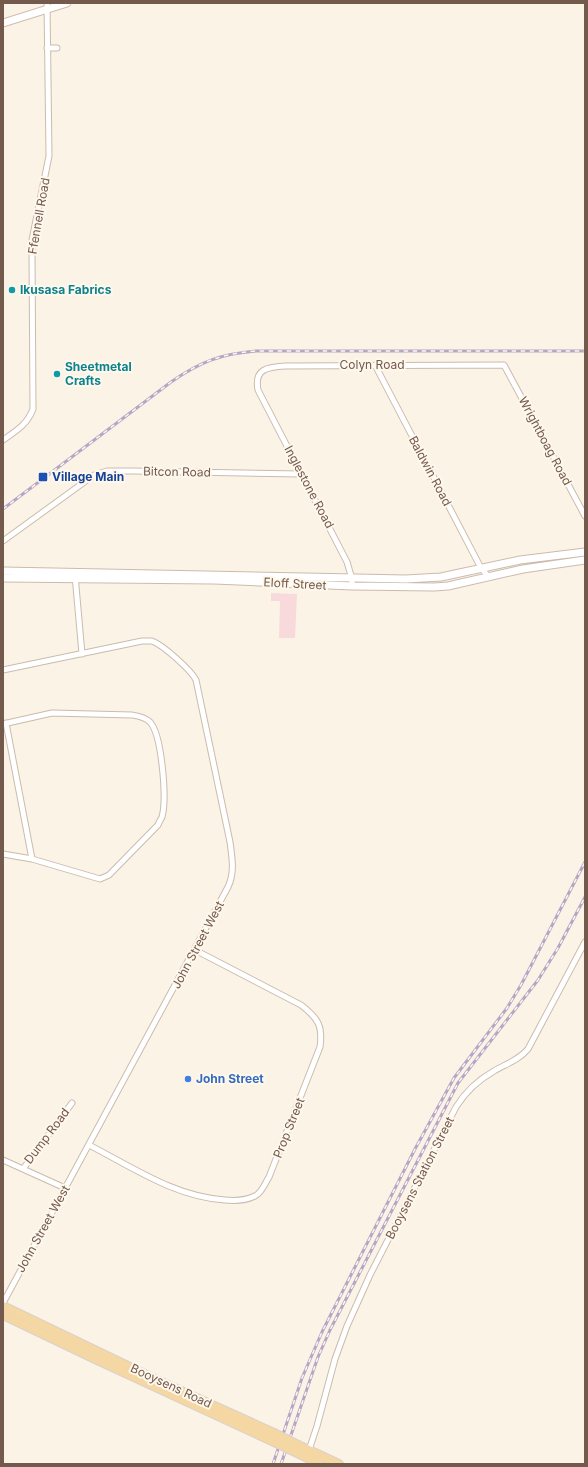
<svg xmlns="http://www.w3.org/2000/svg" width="588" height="1467" viewBox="0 0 588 1467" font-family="Inter,sans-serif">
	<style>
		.medical { fill: #f8dadd }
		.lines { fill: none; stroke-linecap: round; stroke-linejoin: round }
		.minor-casing { stroke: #ccbbad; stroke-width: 7 }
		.tertiary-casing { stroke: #ccbbad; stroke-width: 9 }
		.secondary-casing { stroke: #d1bdad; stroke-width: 9 }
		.primary-casing { stroke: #d8d1cd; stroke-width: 10 }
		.minor { stroke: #fff; stroke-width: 5 }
		.tertiary { stroke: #fff; stroke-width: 7 }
		.secondary { stroke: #fff; stroke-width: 7 }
		.primary { stroke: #f5d7a3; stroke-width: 8 }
		.rail-casing { stroke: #b6a5c4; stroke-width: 3 }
		.rail { stroke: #fef7ec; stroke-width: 1.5; stroke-dasharray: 4.5; stroke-linecap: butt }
		.primary-bridge-casing { stroke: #d8d1cd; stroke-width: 10; stroke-linecap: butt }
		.primary-bridge { stroke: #f5d7a3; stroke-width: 8 }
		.culture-dot { fill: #0f9aa8; stroke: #fef7ec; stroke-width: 1.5 }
		.transit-dot { fill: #1a4fb4; stroke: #fef7ec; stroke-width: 1.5 }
		.shop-dot { fill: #3f7fe0; stroke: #fef7ec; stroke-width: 1.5 }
		.labels { text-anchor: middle; stroke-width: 4; stroke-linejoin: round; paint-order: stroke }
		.street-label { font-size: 12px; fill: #735a4c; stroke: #fef7ec }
		.culture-label { font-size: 12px; font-weight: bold; fill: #0d838f; stroke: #fef7ec; text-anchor: start }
		.transit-label { font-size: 12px; font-weight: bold; fill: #164399; stroke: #fef7ec; text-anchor: start }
		.shop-label { font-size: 12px; font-weight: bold; fill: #366cbe; stroke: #fef7ec; text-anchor: start }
	</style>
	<rect width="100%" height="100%" fill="#fbf3e6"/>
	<!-- medical -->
	<path class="medical" d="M 271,593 L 297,594 L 295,638 L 279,638 L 280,601 L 271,601 Z"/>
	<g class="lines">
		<!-- minor casing -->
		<g class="minor-casing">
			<path id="minor" d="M 47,48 L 57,48
				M 375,365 L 481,568 L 488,576
				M 3,440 C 16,431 27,425 33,409 L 32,252 L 32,240 L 49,156 L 47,3
				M 3,541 L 94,475 L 107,471 L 132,471 L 302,474
				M 75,575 L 82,654
				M 352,586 L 352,579 L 347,562 L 258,390 C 254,369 267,367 285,366 L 504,365 L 585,516
				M 3,670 L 142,641 C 145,641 149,641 152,641 C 163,645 191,670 196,680 L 230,842 C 232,858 235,872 228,887 L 3,1303
				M 6,723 L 32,859
				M 3,724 L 52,713 L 132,715 C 138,716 145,717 150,722 C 162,735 167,799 162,817 C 161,819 159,822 158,825 L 109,875 L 100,879 L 32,859 L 3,854
				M 89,1145 C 132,1167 175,1197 225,1200 C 235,1201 245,1201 255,1196 C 262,1193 265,1183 269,1177 L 320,1047 C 323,1026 318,1018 301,1005 L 195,950
				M 3,1160 L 65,1188
				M 23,1169 L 72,1103
				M 309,1450 L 317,1426 L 335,1359 L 347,1326 L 370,1275 L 456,1107 C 466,1091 478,1080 494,1071 C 506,1064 519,1060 528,1049 L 585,942"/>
		</g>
		<!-- tertiary casing -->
		<g class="tertiary-casing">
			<path id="tertiary" d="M 3,571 L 406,579 L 441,577 L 520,560 L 585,552
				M 3,578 L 214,580 L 352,586 L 434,587 L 448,586 L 523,569 L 585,560"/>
		</g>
		<!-- secondary casing -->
		<g class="secondary-casing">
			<path id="secondary" d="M 3,23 L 67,3"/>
		</g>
		<!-- primary casing -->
		<g class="primary-casing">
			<path id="primary" d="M 3,1306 L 157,1380 L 274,1433
				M 3,1315 L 95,1359 L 272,1441
				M 294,1443 L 339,1464
				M 291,1450 L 320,1464"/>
		</g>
		<!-- minor -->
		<use href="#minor" class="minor"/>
		<!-- tertiary -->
		<use href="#tertiary" class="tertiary"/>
		<!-- secondary -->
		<use href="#secondary" class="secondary"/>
		<!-- primary -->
		<use href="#primary" class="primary"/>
		<!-- rail casing -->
		<g class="rail-casing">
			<path id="rail" d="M 3,509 L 171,382 C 200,362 220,354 256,351 L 585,351
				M 273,1464 L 302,1378 L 322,1332 L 415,1149 L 454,1078 L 507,1008 L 521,985 L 585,862
				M 281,1464 L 318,1357 L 330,1330 L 458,1083 L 538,980 L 558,948 L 585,897"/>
		</g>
		<!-- rail -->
		<use href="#rail" class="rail"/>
		<!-- primary-bridge casing -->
		<g class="primary-bridge-casing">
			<path id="primary-bridge" d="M 274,1433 L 294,1443
				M 272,1441 L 291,1450"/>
		</g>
		<!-- primary-bridge -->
		<use href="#primary-bridge" class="primary-bridge"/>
	</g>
	<!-- markers -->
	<g class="culture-dot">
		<circle cx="12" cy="290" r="4"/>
		<circle cx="57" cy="374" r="4"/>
	</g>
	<rect class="transit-dot" x="38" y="472" width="10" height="10" rx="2"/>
	<circle class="shop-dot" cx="188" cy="1079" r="4"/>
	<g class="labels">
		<!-- street labels -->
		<g class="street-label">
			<text transform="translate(39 216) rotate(-80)" y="4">Ffennell Road</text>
			<text x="372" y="369">Colyn Road</text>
			<text transform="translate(545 441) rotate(62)" y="4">Wrightboag Road</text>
			<text transform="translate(430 471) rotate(62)" y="4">Baldwin Road</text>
			<text transform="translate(177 472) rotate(1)" y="4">Bitcon Road</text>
			<text transform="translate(309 487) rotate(62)" y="4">Inglestone Road</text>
			<text transform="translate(295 584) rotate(3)" y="4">Eloff Street</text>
			<text transform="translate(198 945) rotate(-62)" y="4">John Street West</text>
			<text transform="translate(289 1128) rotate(-68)" y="4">Prop Street</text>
			<text transform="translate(47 1136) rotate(-53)" y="4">Dump Road</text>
			<text transform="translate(420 1178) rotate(-63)" y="4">Booysens Station Street</text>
			<text transform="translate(43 1229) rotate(-61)" y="4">John Street West</text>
			<text transform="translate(171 1386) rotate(25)" y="4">Booysens Road</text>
		</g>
		<!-- culture labels -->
		<g class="culture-label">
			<text x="20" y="294">Ikusasa Fabrics</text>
			<text x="65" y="371">Sheetmetal<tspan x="65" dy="14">Crafts</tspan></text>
		</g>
		<!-- transit labels -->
		<g class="transit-label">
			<text x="52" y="481">Village Main</text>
		</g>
		<!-- shop labels -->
		<g class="shop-label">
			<text x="196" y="1083">John Street</text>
		</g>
	</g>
	<!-- border -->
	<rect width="588" height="1467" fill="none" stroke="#735a4c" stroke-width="8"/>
</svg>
